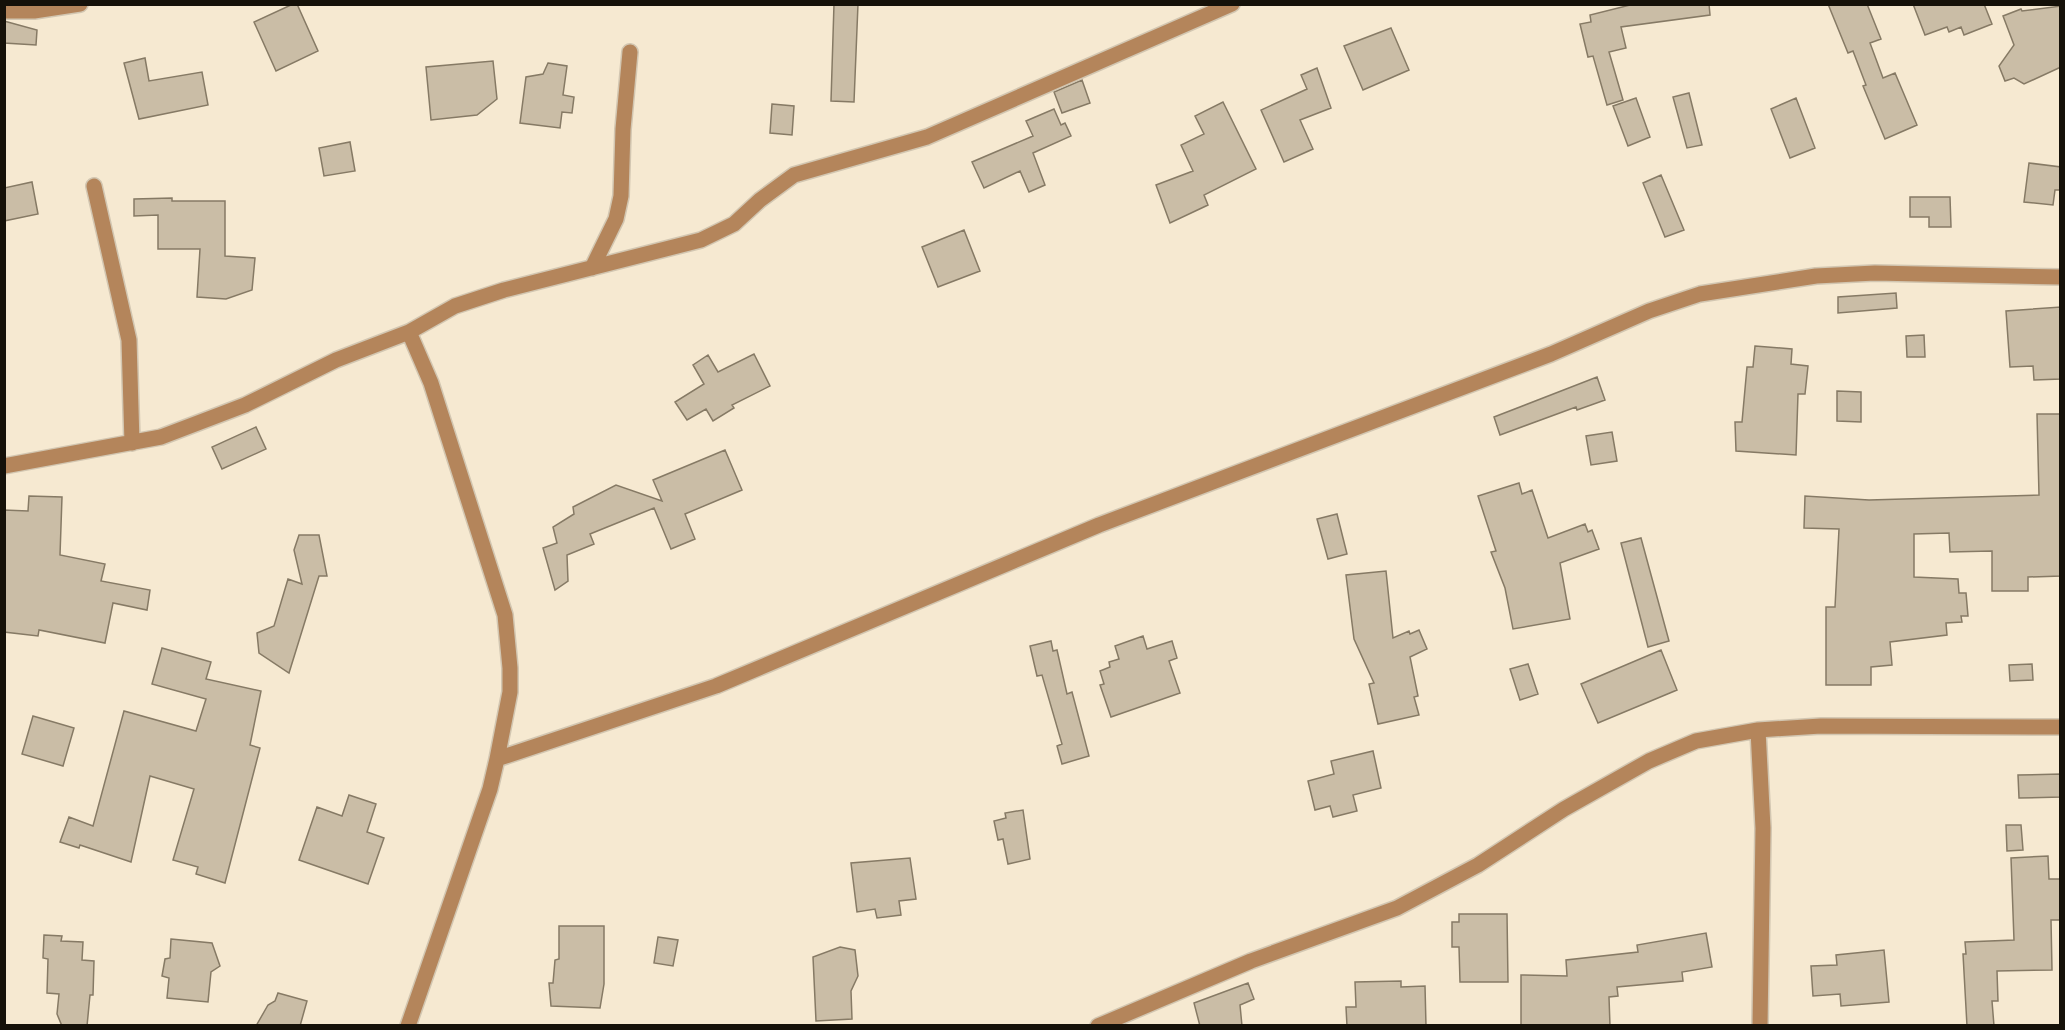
<svg xmlns="http://www.w3.org/2000/svg" width="2065" height="1030" viewBox="0 0 2065 1030" font-family="Cabin,sans-serif">
	<style>
		.building { fill: #cabda6; stroke: #867a65; stroke-width: 1.5 }
		.lines { fill: none; stroke-linecap: round; stroke-linejoin: round }
		.minor-casing { stroke: #d2c6b1; stroke-width: 18 }
		.minor { stroke: #b4855b; stroke-width: 15 }
	</style>
	<rect width="100%" height="100%" fill="#f6e9d1"/>
	<!-- building -->
	<path class="building" d="M 293,4 L 297,4 L 318,51 L 276,71 L 254,22 Z
		M 834,4 L 858,4 L 854,102 L 831,101 Z
		M 1634,4 L 1709,4 L 1710,15 L 1621,27 L 1626,48 L 1609,52 L 1623,100 L 1607,105 L 1593,56 L 1588,57 L 1580,24 L 1591,22 L 1590,15 Z
		M 1828,4 L 1867,4 L 1881,39 L 1870,43 L 1883,78 L 1895,73 L 1917,125 L 1885,139 L 1863,86 L 1866,85 L 1853,51 L 1848,53 Z
		M 1913,4 L 1984,4 L 1992,24 L 1964,35 L 1961,27 L 1949,32 L 1947,27 L 1925,35 Z
		M 2061,6 L 2061,67 L 2024,84 L 2014,78 L 2005,81 L 1999,66 L 2014,45 L 2003,16 L 2021,9 L 2022,11 Z
		M 4,21 L 37,30 L 36,45 L 4,43 Z
		M 1391,28 L 1409,70 L 1363,90 L 1344,46 Z
		M 145,58 L 149,81 L 202,72 L 208,105 L 139,119 L 124,63 Z
		M 493,61 L 497,99 L 477,115 L 431,120 L 426,67 Z
		M 548,63 L 567,66 L 563,95 L 574,97 L 572,113 L 562,112 L 560,128 L 520,123 L 526,77 L 543,74 Z
		M 1317,68 L 1331,108 L 1300,120 L 1313,149 L 1284,162 L 1261,110 L 1307,89 L 1301,75 Z
		M 1082,80 L 1090,103 L 1062,113 L 1054,92 Z
		M 1689,93 L 1702,145 L 1687,148 L 1673,97 Z
		M 1636,98 L 1650,137 L 1628,146 L 1613,106 Z
		M 1796,98 L 1815,148 L 1790,158 L 1771,109 Z
		M 1223,102 L 1256,169 L 1204,195 L 1208,205 L 1170,223 L 1156,185 L 1193,171 L 1181,145 L 1204,134 L 1195,116 Z
		M 772,104 L 794,106 L 792,135 L 770,133 Z
		M 1054,109 L 1061,125 L 1065,123 L 1071,136 L 1033,153 L 1045,185 L 1029,192 L 1020,171 L 984,188 L 972,162 L 1033,136 L 1026,121 Z
		M 350,142 L 355,171 L 324,176 L 319,148 Z
		M 2029,163 L 2061,167 L 2061,190 L 2055,190 L 2053,205 L 2024,202 Z
		M 1661,175 L 1684,230 L 1665,237 L 1643,183 Z
		M 32,182 L 38,214 L 4,221 L 4,188 Z
		M 1910,197 L 1950,197 L 1951,227 L 1929,227 L 1929,217 L 1910,217 Z
		M 172,198 L 172,201 L 225,201 L 225,256 L 255,258 L 252,290 L 226,299 L 197,297 L 200,249 L 158,249 L 158,215 L 134,216 L 134,199 Z
		M 964,230 L 980,271 L 938,287 L 922,247 Z
		M 1896,293 L 1897,308 L 1838,313 L 1838,297 Z
		M 2061,307 L 2061,379 L 2034,380 L 2033,366 L 2010,367 L 2006,311 Z
		M 1924,335 L 1925,357 L 1907,357 L 1906,336 Z
		M 1755,346 L 1792,349 L 1791,364 L 1808,366 L 1805,394 L 1798,394 L 1796,455 L 1736,451 L 1735,422 L 1742,422 L 1747,367 L 1753,367 Z
		M 754,354 L 770,386 L 732,405 L 734,408 L 713,421 L 706,409 L 687,420 L 675,402 L 704,384 L 693,365 L 708,355 L 718,372 Z
		M 1597,377 L 1605,400 L 1577,410 L 1576,407 L 1500,435 L 1494,417 Z
		M 1837,391 L 1861,392 L 1861,422 L 1837,421 Z
		M 2037,414 L 2061,414 L 2061,576 L 2028,577 L 2028,591 L 1992,591 L 1992,551 L 1950,552 L 1949,533 L 1914,534 L 1914,577 L 1958,579 L 1959,593 L 1966,593 L 1968,616 L 1961,616 L 1962,622 L 1946,623 L 1947,635 L 1890,642 L 1892,665 L 1871,667 L 1871,685 L 1826,685 L 1826,607 L 1835,607 L 1839,529 L 1804,528 L 1805,496 L 1869,500 L 2039,495 Z
		M 256,427 L 266,449 L 222,469 L 212,447 Z
		M 1612,432 L 1617,461 L 1591,465 L 1586,436 Z
		M 725,450 L 742,490 L 685,514 L 695,539 L 671,549 L 654,508 L 590,534 L 594,544 L 567,555 L 568,581 L 555,590 L 543,548 L 557,543 L 553,527 L 574,514 L 573,507 L 616,485 L 662,501 L 653,480 Z
		M 1519,483 L 1522,494 L 1532,490 L 1548,538 L 1585,524 L 1588,532 L 1592,530 L 1599,549 L 1560,563 L 1570,619 L 1513,629 L 1505,588 L 1491,552 L 1496,551 L 1478,496 Z
		M 29,496 L 62,497 L 60,555 L 105,564 L 101,581 L 150,590 L 147,610 L 113,603 L 105,643 L 39,630 L 38,636 L 4,632 L 4,510 L 28,511 Z
		M 1337,514 L 1347,554 L 1328,559 L 1317,519 Z
		M 299,535 L 319,535 L 327,576 L 319,576 L 289,673 L 259,653 L 257,633 L 274,626 L 288,579 L 302,584 L 294,550 Z
		M 1641,538 L 1669,641 L 1648,647 L 1621,543 Z
		M 1386,571 L 1393,638 L 1409,631 L 1410,634 L 1419,630 L 1427,649 L 1410,657 L 1418,696 L 1414,697 L 1419,715 L 1378,724 L 1369,684 L 1374,683 L 1354,639 L 1346,575 Z
		M 1143,636 L 1147,649 L 1172,641 L 1177,658 L 1169,661 L 1180,693 L 1111,717 L 1100,685 L 1104,684 L 1100,671 L 1110,667 L 1109,662 L 1119,659 L 1115,646 Z
		M 1051,641 L 1053,651 L 1057,650 L 1067,694 L 1072,692 L 1089,756 L 1062,764 L 1057,746 L 1062,744 L 1042,675 L 1037,676 L 1030,646 Z
		M 162,648 L 211,662 L 206,679 L 261,691 L 250,745 L 260,748 L 225,883 L 196,874 L 198,867 L 173,860 L 194,789 L 150,776 L 131,862 L 80,845 L 79,848 L 60,842 L 69,817 L 93,826 L 124,711 L 196,731 L 206,699 L 152,684 Z
		M 1661,650 L 1677,690 L 1598,723 L 1581,684 Z
		M 1528,664 L 1538,694 L 1520,700 L 1510,669 Z
		M 2032,664 L 2033,680 L 2010,681 L 2009,665 Z
		M 33,716 L 74,728 L 63,766 L 22,754 Z
		M 1373,751 L 1381,788 L 1353,795 L 1357,811 L 1333,817 L 1330,806 L 1315,810 L 1308,781 L 1334,774 L 1331,761 Z
		M 2061,774 L 2061,797 L 2019,798 L 2018,775 Z
		M 349,795 L 376,804 L 367,832 L 384,838 L 368,884 L 299,860 L 317,807 L 342,816 Z
		M 1023,810 L 1030,859 L 1008,864 L 1003,839 L 998,840 L 994,821 L 1006,818 L 1005,813 Z
		M 2006,825 L 2021,825 L 2023,850 L 2007,851 Z
		M 2048,856 L 2049,879 L 2061,879 L 2061,920 L 2051,920 L 2052,970 L 1997,971 L 1998,1001 L 1992,1001 L 1994,1026 L 1967,1026 L 1963,954 L 1966,954 L 1965,942 L 2014,940 L 2011,858 Z
		M 910,858 L 916,899 L 899,901 L 901,915 L 877,918 L 875,909 L 857,912 L 851,863 Z
		M 1459,914 L 1507,914 L 1508,982 L 1460,982 L 1459,947 L 1452,947 L 1452,922 L 1459,922 Z
		M 559,926 L 604,926 L 604,984 L 600,1008 L 551,1006 L 549,983 L 553,983 L 555,960 L 559,959 Z
		M 1706,933 L 1712,967 L 1682,972 L 1683,981 L 1617,987 L 1618,996 L 1609,997 L 1610,1026 L 1521,1026 L 1521,975 L 1567,976 L 1566,960 L 1638,952 L 1637,945 Z
		M 44,935 L 62,936 L 61,941 L 83,942 L 82,960 L 94,961 L 93,995 L 90,995 L 87,1026 L 62,1026 L 57,1014 L 59,994 L 47,993 L 48,959 L 43,958 Z
		M 658,937 L 678,940 L 673,966 L 654,963 Z
		M 171,939 L 212,943 L 220,966 L 211,972 L 208,1002 L 167,998 L 169,978 L 162,976 L 165,959 L 170,958 Z
		M 840,947 L 855,950 L 858,976 L 851,991 L 852,1019 L 816,1021 L 813,957 Z
		M 1884,950 L 1889,1002 L 1841,1006 L 1840,994 L 1813,996 L 1811,966 L 1837,965 L 1836,955 Z
		M 1401,981 L 1401,987 L 1425,986 L 1426,1026 L 1347,1026 L 1346,1007 L 1356,1007 L 1355,982 Z
		M 1248,983 L 1254,999 L 1240,1005 L 1242,1026 L 1200,1026 L 1194,1003 Z
		M 278,993 L 307,1001 L 300,1026 L 256,1026 L 268,1005 L 275,1001 Z"/>
	<g class="lines">
		<!-- minor casing -->
		<g class="minor-casing">
			<path id="minor" d="M 4,11 L 34,11 L 80,4
				M 94,186 L 129,340 L 132,443
				M 592,268 L 616,219 L 621,196 L 623,129 L 630,52
				M 409,332 L 431,383 L 505,615 L 510,668 L 510,692 L 497,759
				M 4,466 L 161,437 L 245,405 L 336,360 L 409,332 L 455,306 L 504,290 L 701,240 L 734,224 L 760,200 L 794,175 L 927,137 L 1232,4
				M 408,1026 L 490,789 L 497,759 L 716,686 L 1099,525 L 1551,354 L 1649,311 L 1700,294 L 1816,276 L 1875,273 L 2060,277
				M 1098,1026 L 1251,961 L 1397,908 L 1478,865 L 1564,809 L 1649,761 L 1696,741 L 1758,730
				M 1760,1026 L 1763,828 L 1758,730 L 1821,726 L 2060,727"/>
		</g>
		<!-- minor -->
		<use href="#minor" class="minor"/>
	</g>
	<!-- border -->
	<rect width="2065" height="1030" fill="none" stroke="#151109" stroke-width="12"/>
</svg>
